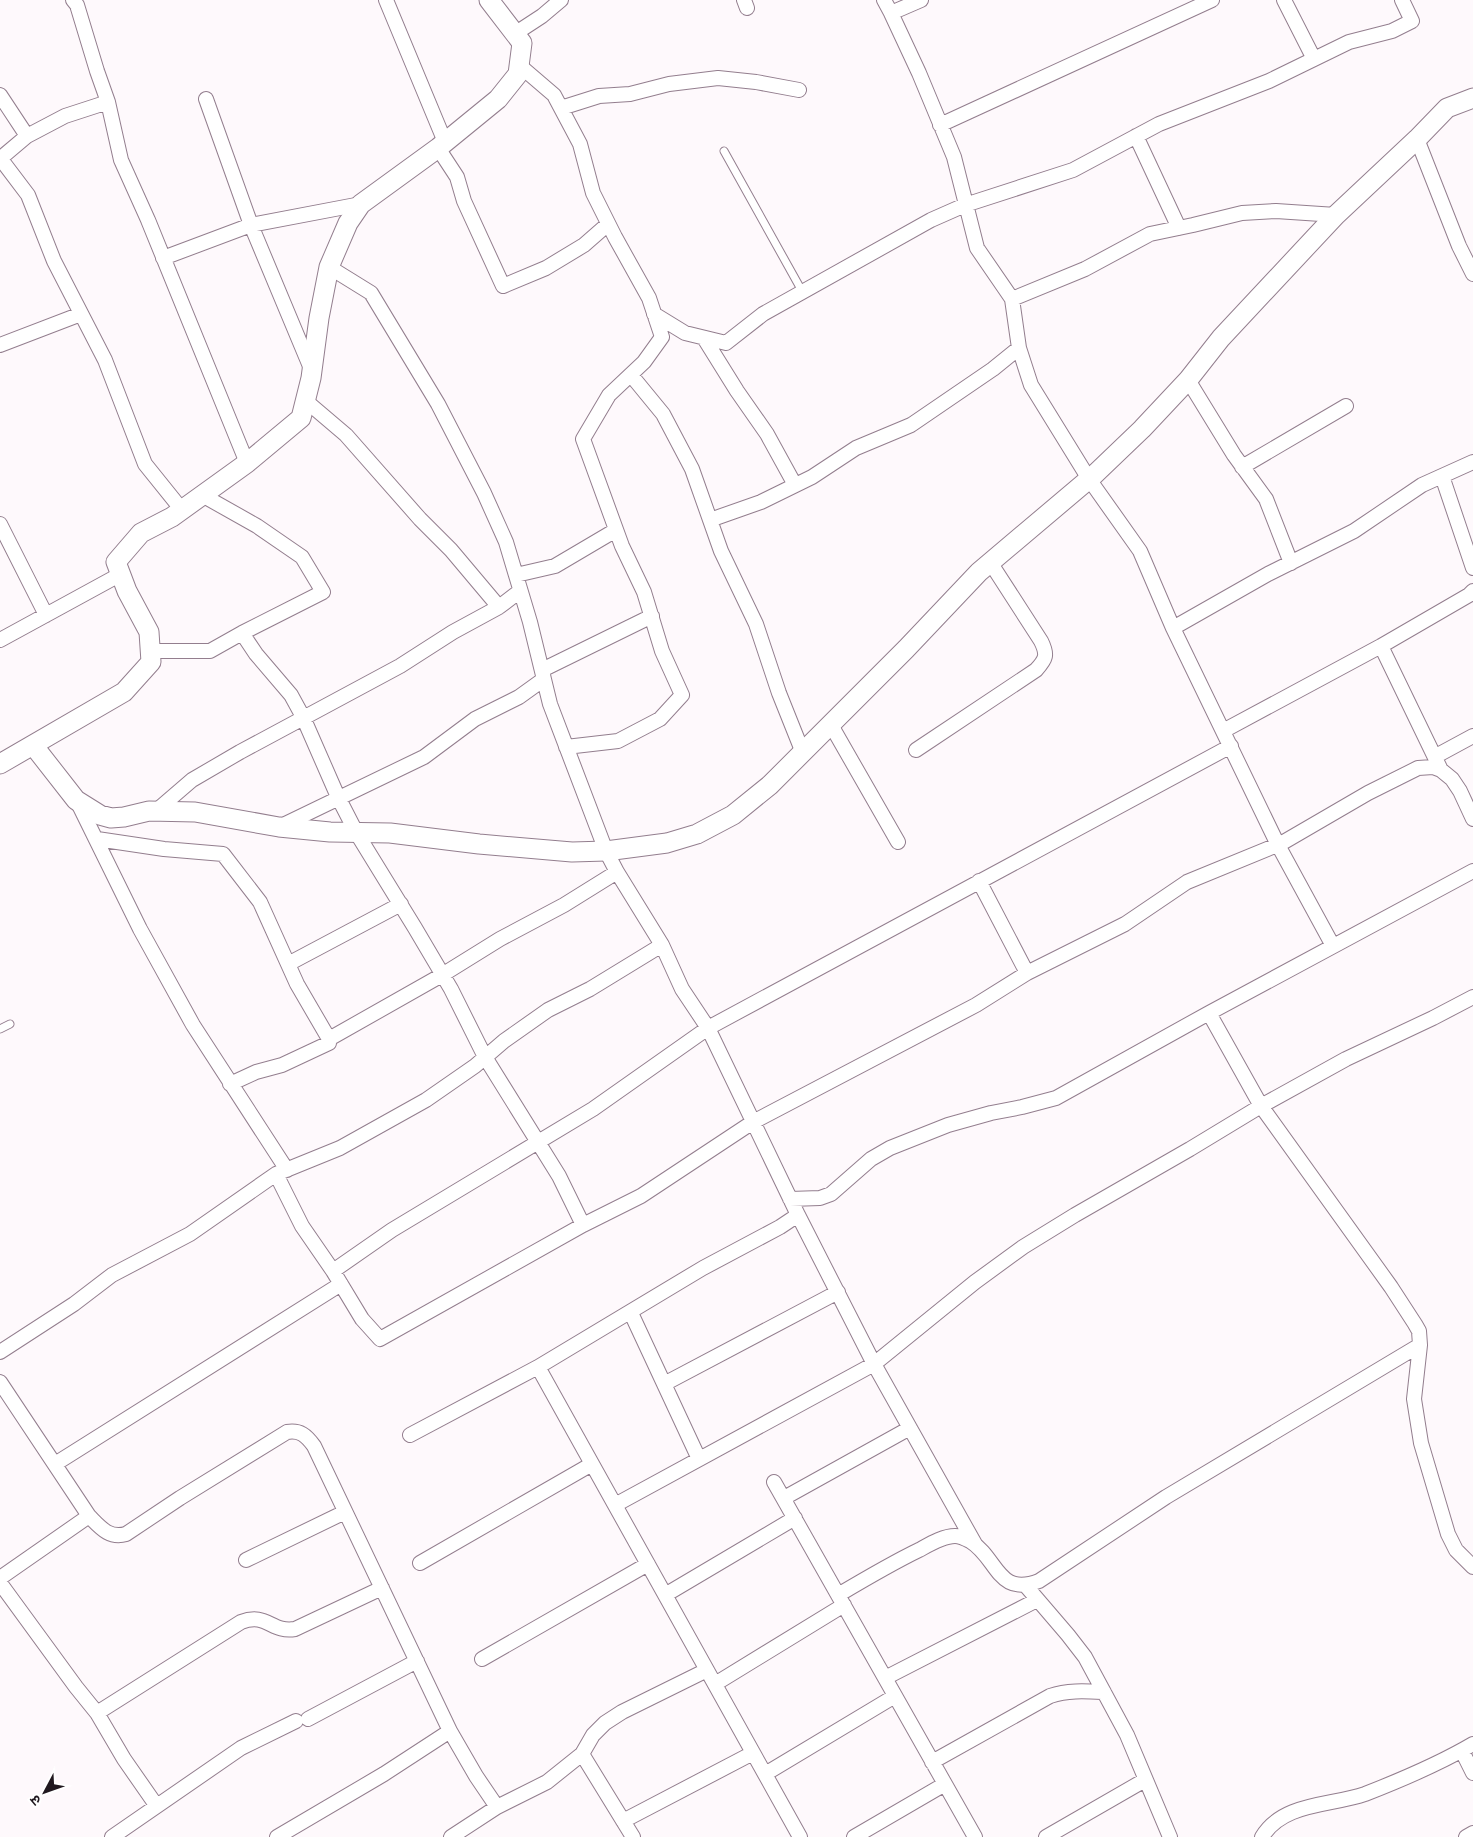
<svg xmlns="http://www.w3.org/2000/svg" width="1473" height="1837" viewBox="0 0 1473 1837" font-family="Quicksand,'Noto Sans Devanagari',sans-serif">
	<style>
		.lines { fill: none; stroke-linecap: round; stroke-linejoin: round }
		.lane-casing { stroke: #937e8e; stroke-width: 9 }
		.street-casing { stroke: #937e8e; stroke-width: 16 }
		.secondary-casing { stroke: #937e8e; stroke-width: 21 }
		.lane { stroke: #fff; stroke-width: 7 }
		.street { stroke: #fff; stroke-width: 14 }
		.secondary { stroke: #fff; stroke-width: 19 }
	</style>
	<rect width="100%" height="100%" fill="#fef9fc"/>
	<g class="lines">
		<!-- lane casing -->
		<g class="lane-casing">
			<path id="lane" d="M 724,151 L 802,291
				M 0,1029 L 10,1024"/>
		</g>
		<!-- street casing -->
		<g class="street-casing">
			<path id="street" d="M 73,0 L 77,5 L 97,71 L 108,102 L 121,160 L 148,220 L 247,463
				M 386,0 L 445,142
				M 744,0 L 747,8
				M 884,0 L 891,13 L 921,0
				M 1284,0 L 1314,59
				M 891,13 L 919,73 L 954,157 L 977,248 L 1012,299 L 1019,348 L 1031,385 L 1089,479 L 1140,551 L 1173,628 L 1278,845 L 1333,946
				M 516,33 L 542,16 L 561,0
				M 519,65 L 554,95 L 580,144 L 593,193 L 615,237 L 649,298 L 662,337 L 644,362 L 609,395 L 583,439 L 622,546 L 644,592 L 662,651 L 682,695 L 660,719 L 618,741 L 566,747
				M 0,95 L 27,136
				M 206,99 L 251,225 L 312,371
				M 561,108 L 599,96 L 630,94 L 669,84 L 718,78 L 756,82 L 799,90
				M 940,125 L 1212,0
				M 1136,136 L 1179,228
				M 1417,139 L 1459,246 L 1473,274
				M 438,148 L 457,177 L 464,201 L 503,286 L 546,268 L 584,245 L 608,224
				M 0,158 L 28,195 L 54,261 L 105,360 L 145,464 L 182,510
				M 1,158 L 27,136 L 65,116 L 108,102
				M 163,258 L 251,225 L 361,204
				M 1012,299 L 1085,269 L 1150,234 L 1193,225 L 1242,213 L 1276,211 L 1336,215
				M 654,314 L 685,333 L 726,343 L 763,314 L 931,220 L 965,205 L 1073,170 L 1159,124 L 1269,81 L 1349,42 L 1392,31 L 1412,21 L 1402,0
				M 704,338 L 737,391 L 767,434 L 795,485
				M 0,345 L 81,314
				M 631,375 L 663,414 L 692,469 L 721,551 L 756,624 L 779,693 L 803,753
				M 1188,380 L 1234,455 L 1266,499 L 1291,563
				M 306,401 L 346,435 L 420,519 L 451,550 L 499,607
				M 1242,467 L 1346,406
				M 1442,476 L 1473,568
				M 202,495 L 257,526 L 302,557 L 323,592 L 242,633
				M 710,520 L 761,502 L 812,477 L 856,448 L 911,425 L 993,369 L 1019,348
				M 0,524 L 46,615
				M 516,575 L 555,566 L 616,530
				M 1173,628 L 1268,574 L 1354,531 L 1422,485 L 1473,462
				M 0,640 L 121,574
				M 1381,646 L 1441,770
				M 150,651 L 210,651 L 242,633 L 256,654 L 291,695 L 303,717 L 338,797 L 356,832 L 415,928 L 451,989 L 485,1057 L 559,1176 L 583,1225
				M 542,670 L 652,616
				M 831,725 L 898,842
				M 1223,731 L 1381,646 L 1469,595 L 1473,591
				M 916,750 L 1036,670 C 1046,659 1048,655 1041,641 L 990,562
				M 1436,756 L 1473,736
				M 77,801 L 140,929 L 193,1025 L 287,1170
				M 156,811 L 192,780 L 240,752 L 400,666 L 453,632 L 499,607 L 520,591
				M 279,827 L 424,757 L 475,719 L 519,697 L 544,679
				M 97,839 L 164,849 L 223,854 L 260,902 L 297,984 L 329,1039 L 442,975 L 500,939 L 564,905 L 617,872
				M 979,881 L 1027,973
				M 662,945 L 682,989 L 708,1028 L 798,1215 L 780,1227 L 703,1268 L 538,1367 L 800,1837
				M 288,964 L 401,904
				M 1209,1013 L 1261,1106 L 1391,1287 L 1415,1324 L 1419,1331 L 1420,1345 L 1414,1399 L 1421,1443 L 1448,1534 L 1456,1550 L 1473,1567
				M 230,1084 L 256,1072 L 282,1065 L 329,1043 L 329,1039
				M 276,1174 L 302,1226 L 333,1271 L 362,1319 L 380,1339 L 583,1225 L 641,1196 L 753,1122 L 976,1005 L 1027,973 L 1125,924 L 1187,882 L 1282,843 L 1368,793 L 1418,768 L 1433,767 L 1441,770 L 1452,779 L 1460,791 L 1473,819
				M 790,1199 L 820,1198 L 831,1194 L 871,1159 L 890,1148 L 948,1125 L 991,1113 L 1022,1107 L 1056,1098 L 1209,1013 L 1473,871
				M 798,1215 L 874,1364 L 975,1544
				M 333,1271 L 392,1230 L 593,1109 L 708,1028 L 1231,746
				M 631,1313 L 699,1459
				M 0,1352 L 74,1304 L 112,1275 L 190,1234 L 276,1174 L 340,1148 L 426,1100 L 475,1066 L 504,1041 L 548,1010 L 590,989 L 662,945 L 617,872 L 606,851 L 550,704 L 530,622 L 506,542 L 484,493 L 438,404 L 371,293 L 329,267
				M 0,1382 L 89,1516 L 0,1578
				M 664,1384 L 838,1292
				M 410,1435 L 538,1367
				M 55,1464 L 341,1284
				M 774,1482 L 975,1837
				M 784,1498 L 910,1428
				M 615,1505 L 874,1364 L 975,1282 L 1023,1247 L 1075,1215 L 1190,1149 L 1261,1106 L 1346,1059 L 1433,1018 L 1473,997
				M 89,1516 C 100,1527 109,1539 126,1534 L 180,1498 L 287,1432 C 300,1430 306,1435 314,1446 L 450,1731
				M 246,1560 L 345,1512
				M 420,1563 L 592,1464
				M 0,1583 L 76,1687 L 97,1713 L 124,1759 L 156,1805
				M 1026,1586 L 1068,1635 L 1085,1657 L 1127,1735 L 1170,1837
				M 665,1595 L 795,1518
				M 838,1595 C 865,1579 892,1563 919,1550 C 930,1544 943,1536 955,1536 C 960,1536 966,1539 970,1541 C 998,1558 997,1597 1039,1581 L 1166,1497 L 1420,1345
				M 482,1659 L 648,1564
				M 885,1678 L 1037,1600
				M 715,1684 L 844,1605
				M 97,1713 L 241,1622 C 267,1612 271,1633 295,1629 L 382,1588
				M 308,1719 L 417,1661
				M 1462,1751 L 1473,1773
				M 582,1754 L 633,1837
				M 932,1762 L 1050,1696 C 1068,1690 1084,1691 1104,1692
				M 765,1774 L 895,1696
				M 623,1821 L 753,1753
				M 112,1837 L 241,1748 L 296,1721
				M 277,1837 L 384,1774 L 450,1731 L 476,1776 L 497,1807
				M 451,1837 L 497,1807 L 547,1782 L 582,1754 L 593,1735 L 605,1723 L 622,1712 L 707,1670
				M 854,1837 L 945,1784
				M 1046,1837 L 1145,1780
				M 1262,1837 C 1283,1802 1331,1806 1365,1794 C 1401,1780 1439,1764 1473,1744
				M 1466,1837 L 1473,1833"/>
		</g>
		<!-- secondary casing -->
		<g class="secondary-casing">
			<path id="secondary" d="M 33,745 L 76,800 L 100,815 L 111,818 L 124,817 L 149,811 L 195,812 L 279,827 L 330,832 L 390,833 L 479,844 L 572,852 L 606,851 L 667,843 L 697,834 L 733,815 L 770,785 L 906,649 L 979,572 L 1095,474 L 1142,429 L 1188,380 L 1221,338 L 1336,215 L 1417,139 L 1447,108 L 1473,98
				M 0,764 L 124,692 L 151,662 L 149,632 L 127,591 L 116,562 L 141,533 L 172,517 L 247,463 L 301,418 L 311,378 L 319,318 L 329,267 L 348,223 L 361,204 L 438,148 L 498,99 L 518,74 L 522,43 L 489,0"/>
		</g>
		<!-- lane -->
		<use href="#lane" class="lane"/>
		<!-- street -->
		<use href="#street" class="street"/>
		<!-- secondary -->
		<use href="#secondary" class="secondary"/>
	</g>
	<!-- north arrow -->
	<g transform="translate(45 1792) rotate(229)" stroke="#ffffff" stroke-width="4" paint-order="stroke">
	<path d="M0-4L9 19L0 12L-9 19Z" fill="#20181f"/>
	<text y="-8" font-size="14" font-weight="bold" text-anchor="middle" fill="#20181f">उ</text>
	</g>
</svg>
